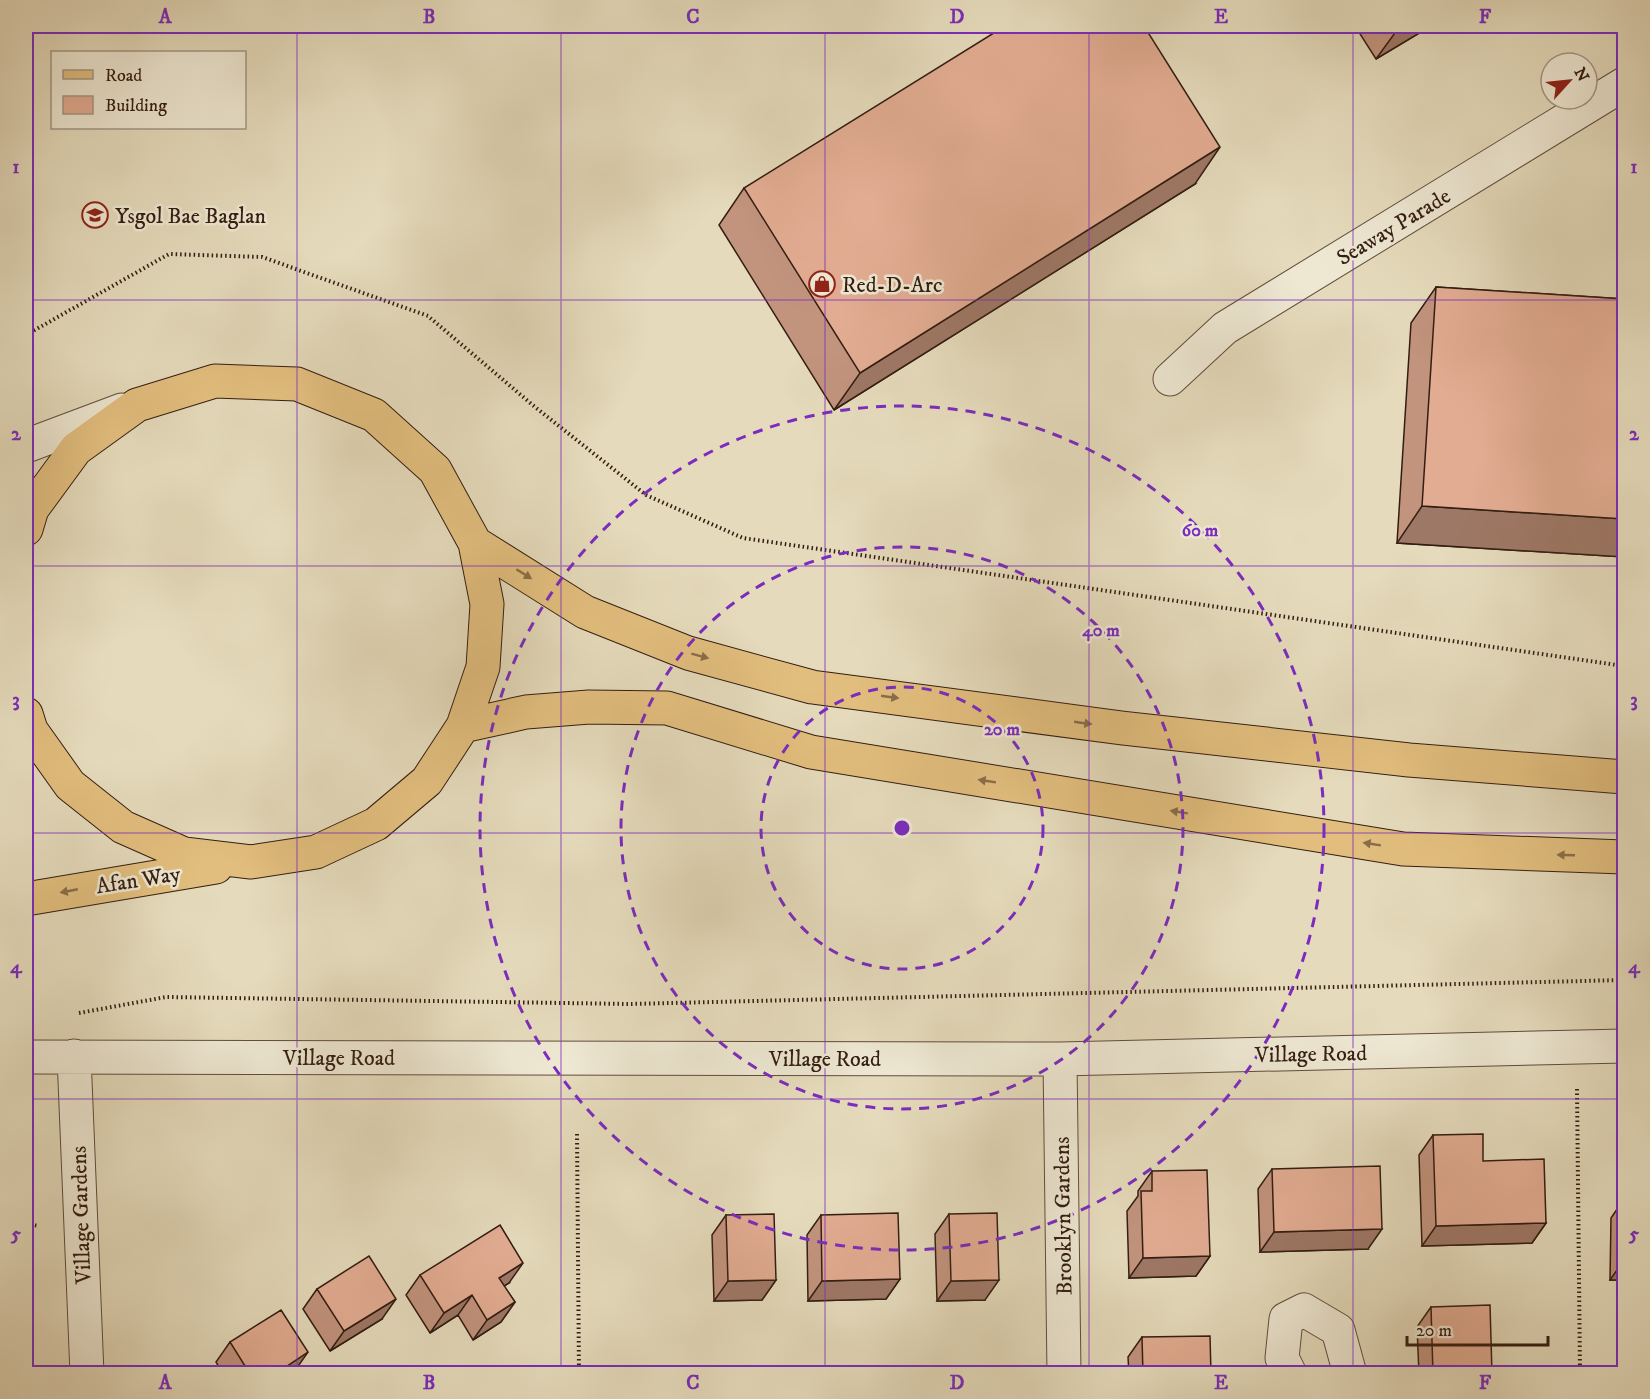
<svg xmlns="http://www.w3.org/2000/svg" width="1650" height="1399" viewBox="0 0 1650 1399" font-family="'IM FELL DW Pica',serif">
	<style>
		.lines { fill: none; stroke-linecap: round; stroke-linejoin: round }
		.minor-casing { stroke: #604c3c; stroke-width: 35 }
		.major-casing { stroke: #331d12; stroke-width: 35 }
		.path { stroke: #331d12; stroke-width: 4; stroke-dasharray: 1.5 3; stroke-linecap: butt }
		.minor { stroke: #eee8d3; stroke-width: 33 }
		.major { stroke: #e2be7e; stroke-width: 33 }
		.wall { fill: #c2947e; stroke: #331d12; stroke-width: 1.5 }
		.shaded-wall { fill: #9e7866; stroke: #331d12; stroke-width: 1.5 }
		.building { fill: #e2ac92; stroke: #331d12; stroke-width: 1.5 }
		.oneway { fill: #8a6e48 }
		.grid { fill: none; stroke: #7b2cbf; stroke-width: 1.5; stroke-opacity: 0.55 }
		.ring { fill: none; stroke: #7b2cbf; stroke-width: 3; stroke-dasharray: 10 8 }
		.labels { text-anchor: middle; stroke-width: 5; stroke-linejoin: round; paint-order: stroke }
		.poi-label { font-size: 22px; fill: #331d12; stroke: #eee8d3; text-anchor: start }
		.street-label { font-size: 22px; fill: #331d12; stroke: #eee8d3 }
		.centre { fill: #7b2cbf; stroke: #eee8d3; stroke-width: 3 }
		.ring-label { font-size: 18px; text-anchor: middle; font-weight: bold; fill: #7b2cbf; stroke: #eee8d3; stroke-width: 5; stroke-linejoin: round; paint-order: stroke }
		.neatline { fill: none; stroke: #7b2cbf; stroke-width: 2 }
		.grid-label { font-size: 20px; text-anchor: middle; font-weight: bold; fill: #7b2cbf }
	</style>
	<rect width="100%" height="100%" fill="#e5dbbc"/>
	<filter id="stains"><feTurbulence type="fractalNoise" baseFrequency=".00333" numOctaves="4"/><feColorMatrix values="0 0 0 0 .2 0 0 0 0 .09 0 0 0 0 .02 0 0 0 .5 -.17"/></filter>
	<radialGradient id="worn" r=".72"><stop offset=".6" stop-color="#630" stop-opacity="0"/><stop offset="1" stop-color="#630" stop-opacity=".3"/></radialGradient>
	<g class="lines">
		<!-- minor casing -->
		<g class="minor-casing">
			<path id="minor" d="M 1170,379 L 1225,328 L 1624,84
				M 26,446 L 122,410
				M 74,1056 L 87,1374
				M 26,1057 L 1060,1059 L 1624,1046
				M 1060,1059 L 1064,1374
				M 1290,1374 L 1282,1358 L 1286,1319 L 1304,1310 L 1338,1330 L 1350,1374"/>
		</g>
		<!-- major casing -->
		<g class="major-casing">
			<path id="major" d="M 26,529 L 32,509 L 76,449 L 137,405 L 215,381 L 297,384 L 374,415 L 435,470 L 475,543 L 487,604 L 483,667 L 463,726 L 427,781 L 376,824 L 316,852 L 251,862 L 184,854 L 123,827 L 70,785 L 31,730 L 26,714
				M 475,543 L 585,612 L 688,653 L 812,687 L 1122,728 L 1409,760 L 1624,777
				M 463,726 L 526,712 L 589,707 L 667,708 L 811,752 L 1403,849 L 1624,857
				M 26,899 L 216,867"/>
		</g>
		<!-- path -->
		<path class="path" d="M 26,335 L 169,254 L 262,257 L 428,316 L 535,407 L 646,495 L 743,538 L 1624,666
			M 79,1013 L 166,997 L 630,1004 L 1624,980
			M 1577,1089 L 1580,1374
			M 577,1134 L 579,1374
			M 26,1224 L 39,1226"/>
		<!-- minor -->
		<use href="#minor" class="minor"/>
		<!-- major -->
		<use href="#major" class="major"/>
	</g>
	<!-- wall -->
	<path class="wall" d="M 1355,26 L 1431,26 L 1376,59 Z
		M 1195,184 L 834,410 L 719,225 L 744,188 Z
		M 1436,287 L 1624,299 L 1624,557 L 1397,543 L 1411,323 Z
		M 1433,1135 L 1483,1161 L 1546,1223 L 1532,1243 L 1422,1246 L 1419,1155 Z
		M 1272,1169 L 1368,1249 L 1260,1252 L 1258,1189 Z
		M 1152,1171 L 1210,1256 L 1196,1276 L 1129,1278 L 1127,1211 L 1138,1196 L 1138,1191 Z
		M 1624,1199 L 1624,1280 L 1610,1280 L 1611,1218 Z
		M 949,1214 L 985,1300 L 937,1301 L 935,1234 Z
		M 726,1215 L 776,1280 L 762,1300 L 714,1301 L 712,1235 Z
		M 821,1215 L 900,1279 L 886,1299 L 808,1301 L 807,1235 Z
		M 420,1275 L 509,1283 L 504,1286 L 515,1302 L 501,1322 L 473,1340 L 458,1315 L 430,1333 L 406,1295 Z
		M 317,1289 L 382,1319 L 330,1351 L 303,1309 Z
		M 1431,1307 L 1492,1374 L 1419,1374 L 1417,1327 Z
		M 1142,1337 L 1211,1374 L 1129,1374 L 1128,1357 Z
		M 230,1342 L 294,1372 L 292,1374 L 223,1374 L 216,1362 Z"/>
	<!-- shaded-wall -->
	<path class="shaded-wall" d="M 1400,26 L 1431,26 L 1376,59 Z
		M 1220,147 L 1195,184 L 834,410 L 860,373 Z
		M 1422,506 L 1624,519 L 1624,557 L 1397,543 Z
		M 1546,1223 L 1532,1243 L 1422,1246 L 1436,1226 Z
		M 1382,1229 L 1368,1249 L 1260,1252 L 1274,1232 Z
		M 1210,1256 L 1196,1276 L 1129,1278 L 1143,1258 Z
		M 1624,1260 L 1624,1280 L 1610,1280 Z
		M 523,1263 L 509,1283 L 485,1298 L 499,1278 Z
		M 900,1279 L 886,1299 L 808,1301 L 822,1281 Z
		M 776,1280 L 762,1300 L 714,1301 L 728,1281 Z
		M 999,1280 L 985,1300 L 937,1301 L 951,1281 Z
		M 472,1295 L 458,1315 L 430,1333 L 444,1313 Z
		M 396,1299 L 382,1319 L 330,1351 L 344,1331 Z
		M 515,1302 L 501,1322 L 473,1340 L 487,1320 Z
		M 308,1352 L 294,1372 L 292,1374 L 275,1374 Z"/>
	<!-- building -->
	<path class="building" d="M 1005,26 L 1144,26 L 1220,147 L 860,373 L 744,188 Z
		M 1436,287 L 1624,299 L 1624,519 L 1422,506 Z
		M 1483,1134 L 1483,1161 L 1544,1159 L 1546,1223 L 1436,1226 L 1433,1135 Z
		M 1380,1166 L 1382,1229 L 1274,1232 L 1272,1169 Z
		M 1207,1170 L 1210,1256 L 1143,1258 L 1141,1191 L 1152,1191 L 1152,1171 Z
		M 898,1213 L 900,1279 L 822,1281 L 821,1215 Z
		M 997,1213 L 999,1280 L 951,1281 L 949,1214 Z
		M 774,1214 L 776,1280 L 728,1281 L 726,1215 Z
		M 500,1225 L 523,1263 L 499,1278 L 515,1302 L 487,1320 L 472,1295 L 444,1313 L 420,1275 Z
		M 369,1256 L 396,1299 L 344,1331 L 317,1289 Z
		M 1490,1305 L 1492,1374 L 1433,1374 L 1431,1307 Z
		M 281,1310 L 308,1352 L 275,1374 L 250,1374 L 230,1342 Z
		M 1210,1336 L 1211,1374 L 1143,1374 L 1142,1337 Z"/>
	<!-- one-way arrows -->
	<defs><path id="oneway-solid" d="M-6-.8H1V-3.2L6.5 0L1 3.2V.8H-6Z" transform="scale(1.5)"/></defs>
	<g class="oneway">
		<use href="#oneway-solid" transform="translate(524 574) rotate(32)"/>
		<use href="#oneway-solid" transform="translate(700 656) rotate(15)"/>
		<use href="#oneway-solid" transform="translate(890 697) rotate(8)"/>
		<use href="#oneway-solid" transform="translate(1083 723) rotate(8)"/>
		<use href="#oneway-solid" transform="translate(987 781) rotate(-171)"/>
		<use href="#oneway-solid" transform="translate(1179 812) rotate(-171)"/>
		<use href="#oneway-solid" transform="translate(1372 844) rotate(-171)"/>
		<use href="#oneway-solid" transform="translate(1566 855) rotate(-178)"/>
		<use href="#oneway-solid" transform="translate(69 891) rotate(169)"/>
	</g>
	<!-- grid -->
	<path class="grid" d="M 297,26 L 297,1374M 561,26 L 561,1374M 825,26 L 825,1374M 1089,26 L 1089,1374M 1353,26 L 1353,1374M 26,300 L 1624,300M 26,566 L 1624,566M 26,833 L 1624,833M 26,1099 L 1624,1099"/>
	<!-- distance rings -->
	<g class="ring">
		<circle cx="902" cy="828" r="141"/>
		<circle cx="902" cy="828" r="281"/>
		<circle cx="902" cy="828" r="422"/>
	</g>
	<!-- icons -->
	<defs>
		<g id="school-ring" transform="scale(1.35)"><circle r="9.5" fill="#eee8d3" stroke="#8f2418" stroke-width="1.5"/><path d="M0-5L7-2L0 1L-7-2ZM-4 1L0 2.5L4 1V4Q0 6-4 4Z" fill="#8f2418"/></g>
		<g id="shop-ring" transform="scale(1.35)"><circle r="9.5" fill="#eee8d3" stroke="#8f2418" stroke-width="1.5"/><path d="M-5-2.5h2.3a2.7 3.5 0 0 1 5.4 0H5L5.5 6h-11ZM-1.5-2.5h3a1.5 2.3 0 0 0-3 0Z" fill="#8f2418"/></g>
	</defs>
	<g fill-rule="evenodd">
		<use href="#school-ring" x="95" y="215"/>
		<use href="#shop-ring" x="822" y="284"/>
	</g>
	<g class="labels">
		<!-- poi labels -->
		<g class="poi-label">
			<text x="115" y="223">Ysgol Bae Baglan</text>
			<text x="842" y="292">Red-D-Arc</text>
		</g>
		<!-- street labels -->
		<g class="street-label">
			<text transform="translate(1393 226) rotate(-31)" y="8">Seaway Parade</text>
			<text transform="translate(138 879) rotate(-9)" y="8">Afan Way</text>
			<text transform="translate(1311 1053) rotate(-1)" y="8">Village Road</text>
			<text x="339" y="1065">Village Road</text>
			<text x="825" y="1066">Village Road</text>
			<text transform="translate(80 1215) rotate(-92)" y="8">Village Gardens</text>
			<text transform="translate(1062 1216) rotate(-91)" y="8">Brooklyn Gardens</text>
		</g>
	</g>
	<circle cx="902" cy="828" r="9" class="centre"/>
	<g class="ring-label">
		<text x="1200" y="536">60 m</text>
		<text x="1101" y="636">40 m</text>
		<text x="1002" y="735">20 m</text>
	</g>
	<!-- margin -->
	<rect width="1650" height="1399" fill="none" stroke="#e5dbbc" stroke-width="66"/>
	<!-- legend -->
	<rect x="51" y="51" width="195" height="78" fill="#eee8d3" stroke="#a39786" stroke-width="1.5"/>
	<rect x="63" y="70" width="30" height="9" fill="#e2be7e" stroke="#a39786" stroke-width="1.5"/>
	<text x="105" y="81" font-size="18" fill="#331d12">Road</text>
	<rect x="63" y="96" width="30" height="18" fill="#e2ac92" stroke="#a39786" stroke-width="1.5"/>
	<text x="105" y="111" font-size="18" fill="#331d12">Building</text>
	<!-- north arrow -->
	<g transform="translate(1569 81) rotate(63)"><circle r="28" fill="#eee8d3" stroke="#a39786" stroke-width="1.5"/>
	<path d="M0-4.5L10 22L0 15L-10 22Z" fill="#8f2418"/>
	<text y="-9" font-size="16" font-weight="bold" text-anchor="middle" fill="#331d12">N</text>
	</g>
	<!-- scale -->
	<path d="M1407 1336v9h141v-9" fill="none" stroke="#331d12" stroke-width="3"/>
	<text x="1416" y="1336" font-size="18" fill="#331d12" stroke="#eee8d3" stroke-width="4.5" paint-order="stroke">20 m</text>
	<rect x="33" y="33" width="1584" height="1333" class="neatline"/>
	<g class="grid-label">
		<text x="165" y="23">A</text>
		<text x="429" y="23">B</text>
		<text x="693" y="23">C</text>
		<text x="957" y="23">D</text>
		<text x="1221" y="23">E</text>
		<text x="1485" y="23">F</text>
		<text x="16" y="173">1</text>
		<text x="1634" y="173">1</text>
		<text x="16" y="440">2</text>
		<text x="1634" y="440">2</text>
		<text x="16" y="706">3</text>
		<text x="1634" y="706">3</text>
		<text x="16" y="973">4</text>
		<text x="1634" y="973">4</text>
		<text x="16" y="1240">5</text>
		<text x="1634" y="1240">5</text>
		<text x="165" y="1389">A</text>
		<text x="429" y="1389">B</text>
		<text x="693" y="1389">C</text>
		<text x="957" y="1389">D</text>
		<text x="1221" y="1389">E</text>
		<text x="1485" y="1389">F</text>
	</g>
	<rect width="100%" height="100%" filter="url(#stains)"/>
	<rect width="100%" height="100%" fill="url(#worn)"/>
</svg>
